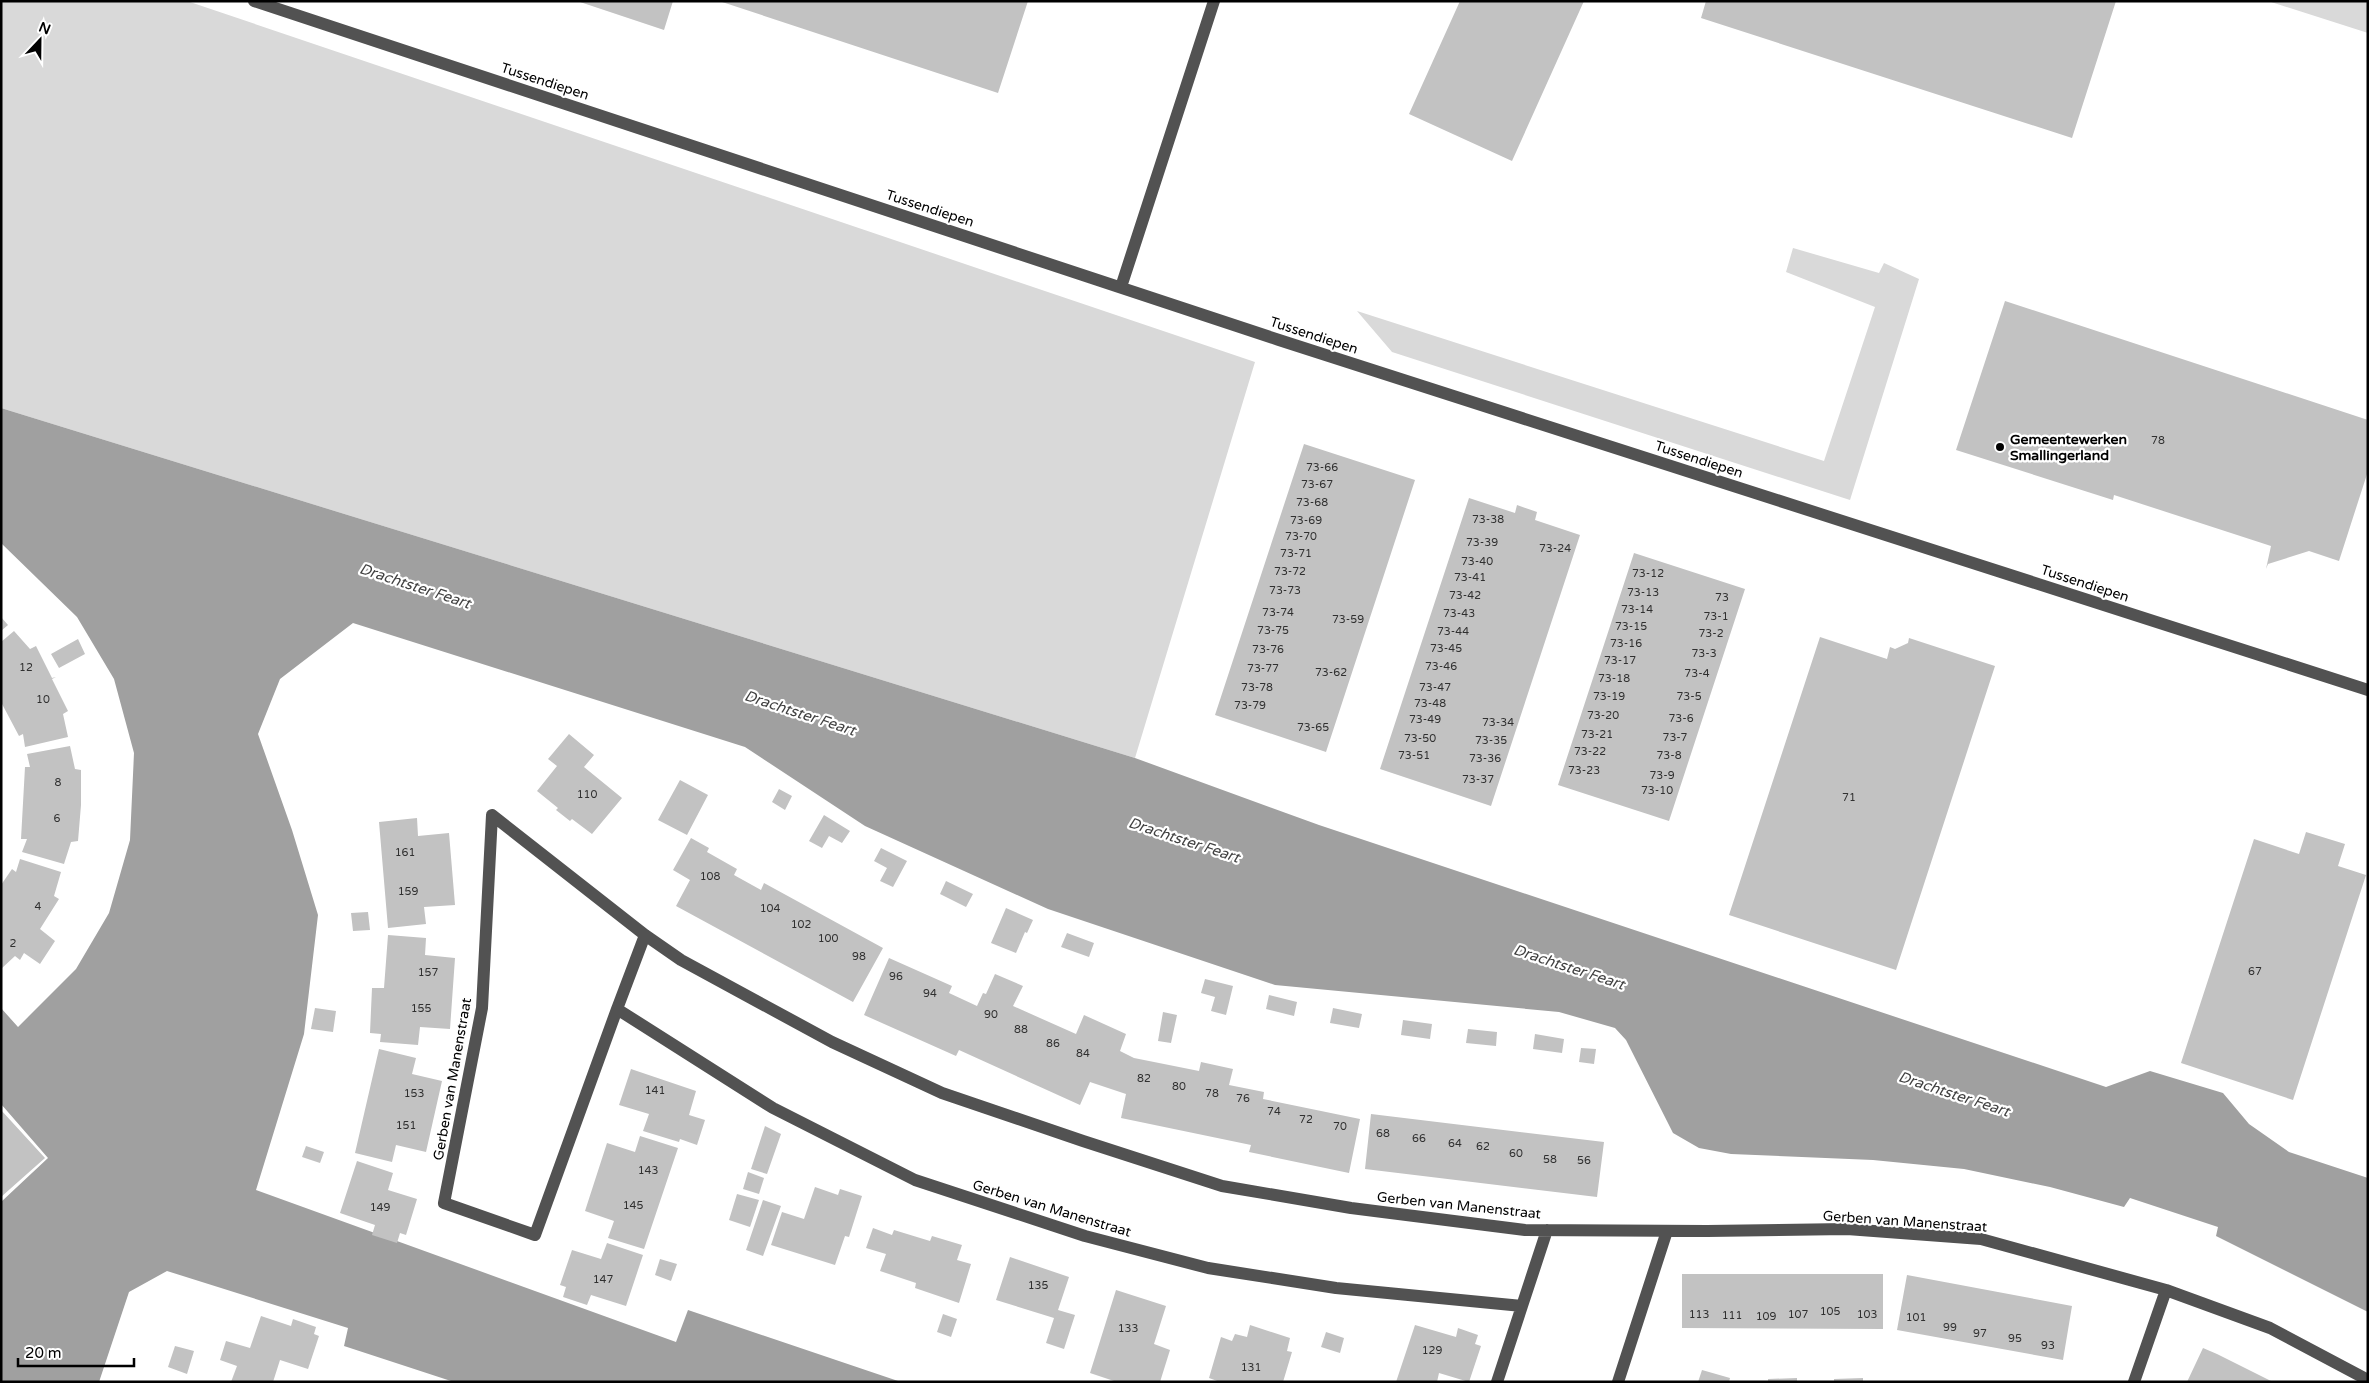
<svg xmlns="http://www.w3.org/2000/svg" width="2369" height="1383" viewBox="0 0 2369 1383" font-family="'Varela Round',sans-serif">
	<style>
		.green { fill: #d9d9d9 }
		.water { fill: #a0a0a0 }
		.building { fill: #c2c2c2 }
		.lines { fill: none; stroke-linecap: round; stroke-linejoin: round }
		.minor { stroke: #525252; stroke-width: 12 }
		.poi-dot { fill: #000; stroke: #fff; stroke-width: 2 }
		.labels { text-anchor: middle; stroke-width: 4.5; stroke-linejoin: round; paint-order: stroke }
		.number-label { font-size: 11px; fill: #303030 }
		.street-label { font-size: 14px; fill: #000; stroke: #fff }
		.poi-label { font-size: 14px; font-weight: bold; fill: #000; stroke: #fff; text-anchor: start }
		.water-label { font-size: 15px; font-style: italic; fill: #414141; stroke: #fff }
	</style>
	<rect width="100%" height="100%" fill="#fff"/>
	<!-- green -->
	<path class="green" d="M 1,1 L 187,1 L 1255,362 L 1135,758 L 1,408 Z
		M 2268,1 L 2368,1 L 2368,33 Z
		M 1793,248 L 1879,273 L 1884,263 L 1919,279 L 1850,500 L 1392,352 L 1357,311 L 1824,461 L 1875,307 L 1786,272 Z"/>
	<!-- water -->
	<path class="water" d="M 1,408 L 1135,758 L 1319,825 L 2106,1087 L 2150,1071 L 2223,1093 L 2249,1124 L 2289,1152 L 2368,1178 L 2368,1312 L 2216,1236 L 2218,1227 L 2130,1198 L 2124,1207 L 2050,1187 L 1964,1169 L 1873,1160 L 1731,1154 L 1699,1148 L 1673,1133 L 1626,1040 L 1615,1028 L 1559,1012 L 1275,985 L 1048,909 L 865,826 L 745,747 L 353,623 L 280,679 L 258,734 L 292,830 L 318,915 L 304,1034 L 256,1190 L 676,1342 L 688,1310 L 901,1382 L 454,1382 L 344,1346 L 348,1328 L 167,1271 L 129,1292 L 99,1382 L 1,1382 L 1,1202 L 48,1158 L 1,1104 L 1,1008 L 18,1027 L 76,969 L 109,913 L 130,840 L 134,753 L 114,679 L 77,617 L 1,543 Z"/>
	<!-- building -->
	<path class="building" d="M 577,1 L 673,1 L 664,30 Z
		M 719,1 L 1028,1 L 998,93 Z
		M 1460,1 L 1584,1 L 1512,161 L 1409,114 Z
		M 1706,1 L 2116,1 L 2072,138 L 1701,18 Z
		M 2005,301 L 2368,420 L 2368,471 L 2339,561 L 2309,551 L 2268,564 L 2266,569 L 2271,546 L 2114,495 L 2113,500 L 1956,450 Z
		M 1304,444 L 1415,480 L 1326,752 L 1215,715 Z
		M 1469,498 L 1515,513 L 1517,505 L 1537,512 L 1535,520 L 1580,535 L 1491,806 L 1380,769 Z
		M 1634,553 L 1745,589 L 1669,821 L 1558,785 Z
		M 1,617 L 8,625 L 1,631 Z
		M 14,631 L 30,649 L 36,646 L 52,678 L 56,677 L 52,679 L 68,711 L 63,714 L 68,737 L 25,747 L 23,734 L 19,736 L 1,702 L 1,642 Z
		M 1820,637 L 1887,659 L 1890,647 L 1895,649 L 1908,643 L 1909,638 L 1995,666 L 1896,970 L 1729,915 Z
		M 78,639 L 85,654 L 59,668 L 51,654 Z
		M 569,734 L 594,755 L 584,767 L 622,798 L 592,834 L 572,819 L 570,821 L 556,810 L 558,808 L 537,791 L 557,766 L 548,759 Z
		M 70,746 L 75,769 L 81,770 L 81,805 L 78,841 L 71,842 L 64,864 L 22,852 L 27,839 L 21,839 L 25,767 L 30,767 L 27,754 Z
		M 680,780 L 708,795 L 687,835 L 658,820 Z
		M 779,789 L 792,796 L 785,810 L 772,802 Z
		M 824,815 L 850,831 L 842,843 L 829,836 L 822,848 L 809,841 Z
		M 417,818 L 418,836 L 449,833 L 455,905 L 424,907 L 426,924 L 388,928 L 379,822 Z
		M 2306,832 L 2345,844 L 2338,866 L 2366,875 L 2293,1100 L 2181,1063 L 2254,839 L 2299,854 Z
		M 691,838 L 709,848 L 707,852 L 737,869 L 734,875 L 761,890 L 764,883 L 883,948 L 853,1002 L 676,906 L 690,880 L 673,870 Z
		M 881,848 L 907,861 L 893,887 L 880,881 L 887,868 L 874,861 Z
		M 20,859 L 61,872 L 54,896 L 59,899 L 40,929 L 55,941 L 40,964 L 24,953 L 20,960 L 15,956 L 1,969 L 1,885 L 12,869 L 16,872 Z
		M 946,881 L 973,894 L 966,907 L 940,894 Z
		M 1006,908 L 1033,920 L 1027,933 L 1025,932 L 1016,953 L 991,943 Z
		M 368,912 L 370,930 L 353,931 L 351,913 Z
		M 1067,933 L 1094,943 L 1089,957 L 1061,947 Z
		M 388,935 L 426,938 L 425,955 L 455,958 L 450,1029 L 420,1027 L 418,1045 L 380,1042 L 381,1034 L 370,1033 L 372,988 L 384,988 Z
		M 889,958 L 952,986 L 949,993 L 977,1006 L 983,993 L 986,994 L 995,974 L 1023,986 L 1013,1006 L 1076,1034 L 1084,1015 L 1126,1034 L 1120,1051 L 1134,1058 L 1199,1071 L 1201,1062 L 1233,1069 L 1229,1085 L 1264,1092 L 1263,1099 L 1360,1119 L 1349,1173 L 1249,1152 L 1251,1145 L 1121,1118 L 1126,1094 L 1090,1082 L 1080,1105 L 959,1050 L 956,1056 L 864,1015 Z
		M 1205,979 L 1233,986 L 1226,1015 L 1211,1011 L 1215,997 L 1201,993 Z
		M 1269,995 L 1297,1002 L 1294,1016 L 1266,1009 Z
		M 315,1008 L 336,1011 L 333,1032 L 311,1029 Z
		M 1333,1008 L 1362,1014 L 1359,1028 L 1330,1023 Z
		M 1163,1012 L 1177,1015 L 1171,1043 L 1158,1041 Z
		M 1403,1020 L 1432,1024 L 1430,1039 L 1401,1035 Z
		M 1468,1029 L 1497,1032 L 1496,1046 L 1466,1043 Z
		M 1535,1034 L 1564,1039 L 1562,1053 L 1533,1049 Z
		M 1581,1048 L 1596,1049 L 1594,1064 L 1579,1062 Z
		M 379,1049 L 416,1058 L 412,1074 L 442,1081 L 426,1152 L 396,1145 L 392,1162 L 355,1153 Z
		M 631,1069 L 696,1091 L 689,1115 L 705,1120 L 697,1145 L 680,1139 L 679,1142 L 643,1131 L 649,1114 L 619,1105 Z
		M 1,1110 L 45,1158 L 1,1197 Z
		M 1371,1114 L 1604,1142 L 1597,1197 L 1365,1169 Z
		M 765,1126 L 781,1134 L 767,1174 L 751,1169 Z
		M 640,1136 L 678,1148 L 644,1249 L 608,1238 L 614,1221 L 585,1211 L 607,1143 L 635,1152 Z
		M 306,1146 L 324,1152 L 320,1163 L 302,1157 Z
		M 357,1161 L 393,1173 L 388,1190 L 417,1199 L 406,1235 L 400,1233 L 397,1243 L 372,1235 L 375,1225 L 340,1213 Z
		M 748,1172 L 764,1178 L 759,1194 L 743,1189 Z
		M 815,1187 L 838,1195 L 840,1189 L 862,1196 L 849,1237 L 845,1236 L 835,1265 L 771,1245 L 782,1212 L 804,1219 Z
		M 737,1194 L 759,1200 L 750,1227 L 729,1220 Z
		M 763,1200 L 781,1206 L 763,1256 L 746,1250 Z
		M 873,1228 L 892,1235 L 894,1230 L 930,1241 L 932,1236 L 962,1245 L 957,1260 L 971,1264 L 959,1303 L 915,1288 L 916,1283 L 880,1271 L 886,1254 L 866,1248 Z
		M 607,1243 L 643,1255 L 626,1306 L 591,1295 L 587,1305 L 563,1297 L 566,1287 L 560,1285 L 572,1250 L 601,1259 Z
		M 1010,1257 L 1069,1277 L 1058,1310 L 1075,1315 L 1064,1349 L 1046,1343 L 1054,1318 L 996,1300 Z
		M 660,1259 L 677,1264 L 671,1281 L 655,1275 Z
		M 1682,1274 L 1883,1274 L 1883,1329 L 1682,1328 Z
		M 1907,1275 L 2072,1306 L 2063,1360 L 1897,1330 Z
		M 1116,1290 L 1166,1306 L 1154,1344 L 1170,1350 L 1160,1382 L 1117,1382 L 1090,1373 Z
		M 943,1314 L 957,1319 L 951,1337 L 937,1332 Z
		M 261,1316 L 291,1326 L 293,1319 L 316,1327 L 314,1334 L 319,1336 L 308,1369 L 280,1360 L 273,1382 L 231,1382 L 237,1366 L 220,1360 L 226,1341 L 250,1348 Z
		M 1250,1325 L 1290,1338 L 1287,1351 L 1292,1352 L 1283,1382 L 1220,1382 L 1209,1378 L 1221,1337 L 1232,1341 L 1235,1334 L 1247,1337 Z
		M 1415,1325 L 1456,1337 L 1458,1328 L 1478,1335 L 1475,1344 L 1481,1346 L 1469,1382 L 1439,1373 L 1437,1382 L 1396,1382 Z
		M 1326,1332 L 1344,1338 L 1340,1353 L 1321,1347 Z
		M 175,1346 L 194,1351 L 187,1374 L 168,1367 Z
		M 2203,1348 L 2217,1354 L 2273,1382 L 2187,1382 Z
		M 1702,1370 L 1730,1378 L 1729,1382 L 1698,1382 Z
		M 1797,1378 L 1797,1382 L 1768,1382 L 1768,1379 Z
		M 1863,1378 L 1863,1382 L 1834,1382 L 1834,1379 Z"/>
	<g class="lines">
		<!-- minor -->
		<path class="minor" d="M 254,1 L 1279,340 L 2368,690
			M 1121,287 L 1214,1
			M 617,1009 L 645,935
			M 1522,1306 L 1547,1230
			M 1497,1382 L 1522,1306 L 1336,1288 L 1208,1268 L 1085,1236 L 915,1180 L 773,1108 L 617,1009 L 535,1235 L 444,1203 L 482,1008 L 492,815 L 645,935 L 681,960 L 832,1042 L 942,1093 L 1083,1141 L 1222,1186 L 1351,1208 L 1525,1230 L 1707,1231 L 1847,1229 L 1981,1239 L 2166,1290 L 2270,1328 L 2368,1380
			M 1618,1382 L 1667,1231
			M 2134,1382 L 2166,1290"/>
	</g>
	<!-- markers -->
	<circle class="poi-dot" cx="2000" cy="447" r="5"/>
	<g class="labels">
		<!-- number labels -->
		<g class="number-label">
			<text x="2158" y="444">78</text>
			<text x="1322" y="471">73-66</text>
			<text x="1317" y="488">73-67</text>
			<text x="1312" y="506">73-68</text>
			<text x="1488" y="523">73-38</text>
			<text x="1306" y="524">73-69</text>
			<text x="1301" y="540">73-70</text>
			<text x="1482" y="546">73-39</text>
			<text x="1555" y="552">73-24</text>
			<text x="1296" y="557">73-71</text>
			<text x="1477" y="565">73-40</text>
			<text x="1290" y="575">73-72</text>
			<text x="1648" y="577">73-12</text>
			<text x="1470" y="581">73-41</text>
			<text x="1285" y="594">73-73</text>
			<text x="1643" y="596">73-13</text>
			<text x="1465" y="599">73-42</text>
			<text x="1722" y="601">73</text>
			<text x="1637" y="613">73-14</text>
			<text x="1278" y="616">73-74</text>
			<text x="1459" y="617">73-43</text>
			<text x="1716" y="620">73-1</text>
			<text x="1348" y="623">73-59</text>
			<text x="1631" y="630">73-15</text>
			<text x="1273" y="634">73-75</text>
			<text x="1453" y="635">73-44</text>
			<text x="1711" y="637">73-2</text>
			<text x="1626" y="647">73-16</text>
			<text x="1446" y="652">73-45</text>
			<text x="1268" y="653">73-76</text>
			<text x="1704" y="657">73-3</text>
			<text x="1620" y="664">73-17</text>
			<text x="1441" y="670">73-46</text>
			<text x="26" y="671">12</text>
			<text x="1263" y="672">73-77</text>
			<text x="1331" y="676">73-62</text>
			<text x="1697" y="677">73-4</text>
			<text x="1614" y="682">73-18</text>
			<text x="1257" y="691">73-78</text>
			<text x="1435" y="691">73-47</text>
			<text x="1609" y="700">73-19</text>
			<text x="1689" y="700">73-5</text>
			<text x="43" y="703">10</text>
			<text x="1430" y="707">73-48</text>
			<text x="1250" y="709">73-79</text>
			<text x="1603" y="719">73-20</text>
			<text x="1681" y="722">73-6</text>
			<text x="1425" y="723">73-49</text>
			<text x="1498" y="726">73-34</text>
			<text x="1313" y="731">73-65</text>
			<text x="1597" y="738">73-21</text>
			<text x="1675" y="741">73-7</text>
			<text x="1420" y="742">73-50</text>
			<text x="1491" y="744">73-35</text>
			<text x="1590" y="755">73-22</text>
			<text x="1414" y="759">73-51</text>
			<text x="1669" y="759">73-8</text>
			<text x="1485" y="762">73-36</text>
			<text x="1584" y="774">73-23</text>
			<text x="1662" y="779">73-9</text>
			<text x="1478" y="783">73-37</text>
			<text x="58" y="786">8</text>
			<text x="1657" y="794">73-10</text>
			<text x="587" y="798">110</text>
			<text x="1849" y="801">71</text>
			<text x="57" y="822">6</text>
			<text x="405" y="856">161</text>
			<text x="710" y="880">108</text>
			<text x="408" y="895">159</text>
			<text x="38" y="910">4</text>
			<text x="770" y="912">104</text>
			<text x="801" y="928">102</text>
			<text x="828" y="942">100</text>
			<text x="13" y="947">2</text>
			<text x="859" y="960">98</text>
			<text x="2255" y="975">67</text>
			<text x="428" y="976">157</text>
			<text x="896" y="980">96</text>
			<text x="930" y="997">94</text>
			<text x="421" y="1012">155</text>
			<text x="991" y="1018">90</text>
			<text x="1021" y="1033">88</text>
			<text x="1053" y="1047">86</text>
			<text x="1083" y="1057">84</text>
			<text x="1144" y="1082">82</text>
			<text x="1179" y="1090">80</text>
			<text x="655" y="1094">141</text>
			<text x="414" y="1097">153</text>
			<text x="1212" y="1097">78</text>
			<text x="1243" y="1102">76</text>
			<text x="1274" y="1115">74</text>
			<text x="1306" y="1123">72</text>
			<text x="406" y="1129">151</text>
			<text x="1340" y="1130">70</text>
			<text x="1383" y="1137">68</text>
			<text x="1419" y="1142">66</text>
			<text x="1455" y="1147">64</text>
			<text x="1483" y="1150">62</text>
			<text x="1516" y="1157">60</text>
			<text x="1550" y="1163">58</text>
			<text x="1584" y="1164">56</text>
			<text x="648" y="1174">143</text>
			<text x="633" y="1209">145</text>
			<text x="380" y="1211">149</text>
			<text x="603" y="1283">147</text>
			<text x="1038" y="1289">135</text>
			<text x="1830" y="1315">105</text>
			<text x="1699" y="1318">113</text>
			<text x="1798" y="1318">107</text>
			<text x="1867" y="1318">103</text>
			<text x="1732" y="1319">111</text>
			<text x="1766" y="1320">109</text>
			<text x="1916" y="1321">101</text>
			<text x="1950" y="1331">99</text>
			<text x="1128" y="1332">133</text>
			<text x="1980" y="1337">97</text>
			<text x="2015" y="1342">95</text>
			<text x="2048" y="1349">93</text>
			<text x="1432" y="1354">129</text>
			<text x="1251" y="1371">131</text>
		</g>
		<!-- street labels -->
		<g class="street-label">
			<text transform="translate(545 81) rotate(18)" y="5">Tussendiepen</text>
			<text transform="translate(930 208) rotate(18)" y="5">Tussendiepen</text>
			<text transform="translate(1314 335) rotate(18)" y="5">Tussendiepen</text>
			<text transform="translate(1699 459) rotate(18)" y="5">Tussendiepen</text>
			<text transform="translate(2085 583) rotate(18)" y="5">Tussendiepen</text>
			<text transform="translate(452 1079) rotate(-80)" y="5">Gerben van Manenstraat</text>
			<text transform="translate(1459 1205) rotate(6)" y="5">Gerben van Manenstraat</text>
			<text transform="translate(1052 1208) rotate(17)" y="5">Gerben van Manenstraat</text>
			<text transform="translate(1905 1221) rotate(4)" y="5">Gerben van Manenstraat</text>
		</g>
		<!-- poi labels -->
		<g class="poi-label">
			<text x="2010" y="444">Gemeentewerken<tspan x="2010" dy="16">Smallingerland</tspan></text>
		</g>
		<!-- water labels -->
		<g class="water-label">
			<text transform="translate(415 586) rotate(18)" y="5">Drachtster Feart</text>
			<text transform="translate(800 713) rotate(18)" y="5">Drachtster Feart</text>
			<text transform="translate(1184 840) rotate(18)" y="5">Drachtster Feart</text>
			<text transform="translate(1569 967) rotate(18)" y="5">Drachtster Feart</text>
			<text transform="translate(1954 1094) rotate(18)" y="5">Drachtster Feart</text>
		</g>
	</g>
	<!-- border -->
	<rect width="2369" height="1383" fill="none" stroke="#000000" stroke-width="5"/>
	<!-- north arrow -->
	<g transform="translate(40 40) rotate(22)" stroke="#ffffff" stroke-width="4" paint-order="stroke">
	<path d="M0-4L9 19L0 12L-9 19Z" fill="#000000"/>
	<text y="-8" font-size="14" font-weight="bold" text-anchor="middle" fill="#000000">N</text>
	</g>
	<!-- scale -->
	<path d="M18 1358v8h116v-8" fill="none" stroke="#000000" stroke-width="2.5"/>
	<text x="25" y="1358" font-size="15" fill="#000000" stroke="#ffffff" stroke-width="4" paint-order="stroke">20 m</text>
</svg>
